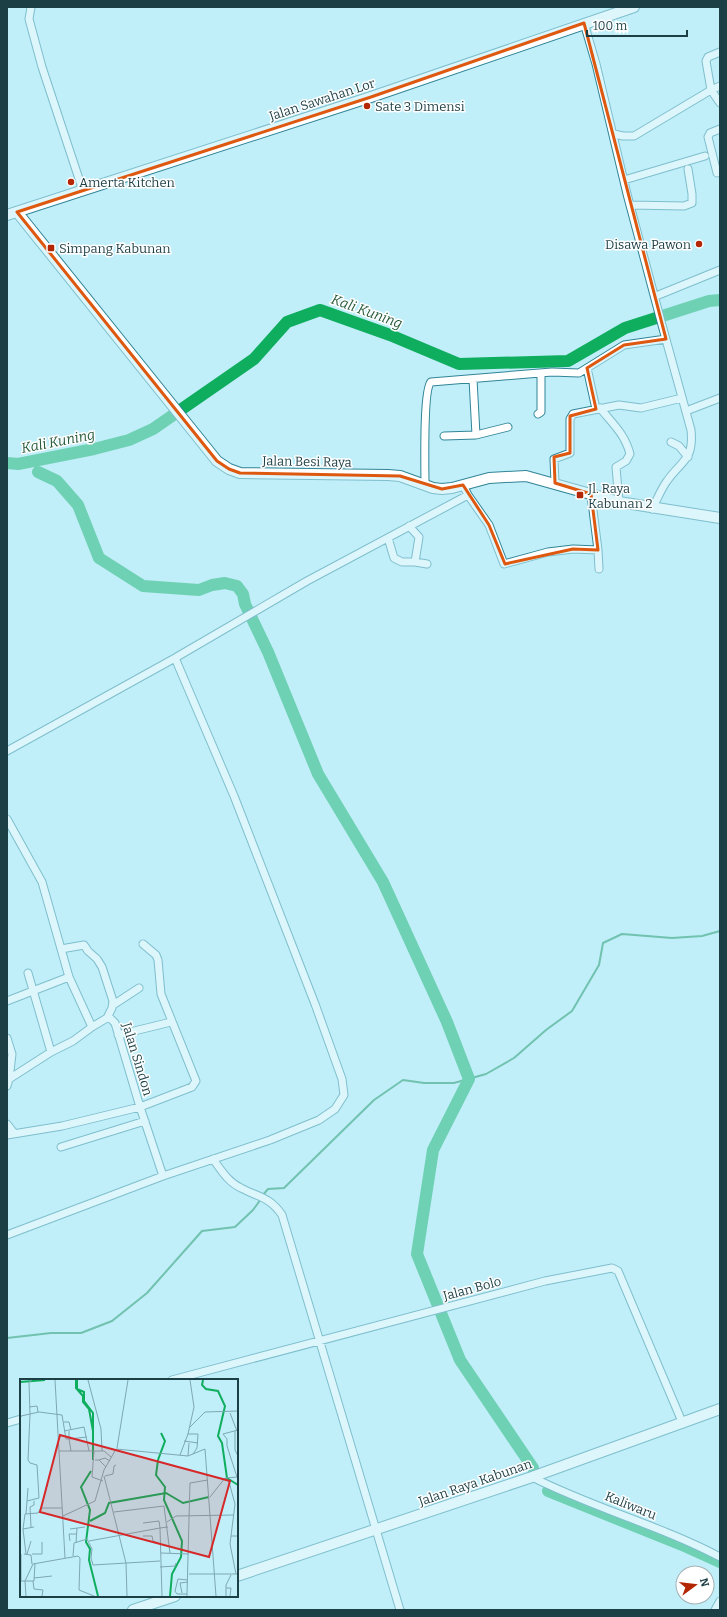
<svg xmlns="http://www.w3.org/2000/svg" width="727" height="1617" viewBox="0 0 727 1617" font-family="Bitter,serif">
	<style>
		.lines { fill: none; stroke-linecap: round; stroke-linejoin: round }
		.stream { stroke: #138c56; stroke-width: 2 }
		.river { stroke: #0fad5e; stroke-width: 12 }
		.street-casing { stroke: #308596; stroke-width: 9 }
		.secondary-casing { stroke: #308596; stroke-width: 12 }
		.street { stroke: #fff; stroke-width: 7 }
		.secondary { stroke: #fff; stroke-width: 10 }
		.marked { fill: none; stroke: #de580f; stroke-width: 3; stroke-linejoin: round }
		.poi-dot { fill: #b32705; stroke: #fff; stroke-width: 1.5 }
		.labels { text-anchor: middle; stroke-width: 3; stroke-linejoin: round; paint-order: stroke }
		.street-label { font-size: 13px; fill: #1c3e45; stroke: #fff }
		.poi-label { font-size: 13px; fill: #1c3e45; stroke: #fff; text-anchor: start }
		.water-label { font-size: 14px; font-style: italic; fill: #275a39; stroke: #fff }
		.inset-river { fill: none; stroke: #0fad5e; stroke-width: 2 }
		.inset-road { fill: none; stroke: #7ea8b1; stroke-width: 1 }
		.view { fill: #d62828; fill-opacity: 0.15; stroke: #d62828; stroke-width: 2 }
		.inset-edge { fill: none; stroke: #1c3e45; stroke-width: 2 }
	</style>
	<rect width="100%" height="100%" fill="#c0eef9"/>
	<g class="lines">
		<!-- stream -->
		<path class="stream" d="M 263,1195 L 268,1189 L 284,1188 L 374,1100 L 403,1080 L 424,1083 L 454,1083 L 486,1074 L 514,1058 L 546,1030 L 572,1011 L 599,965 L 603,943 L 622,934 L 672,938 L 702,936 L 720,931
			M 7,1338 L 51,1333 L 81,1333 L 112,1321 L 147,1293 L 202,1231 L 235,1227 L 253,1210 L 261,1199"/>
		<!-- river -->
		<path class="river" d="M 7,463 L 18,464 L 94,449 L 129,440 L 153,429 L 254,359 L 287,322 L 320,310 L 390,335 L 459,364 L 568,361 L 625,328 L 709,301 L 720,300
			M 38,472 L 57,481 L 78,505 L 99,558 L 143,586 L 199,590 L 212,585 L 225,583 L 237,586 L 243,594 L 245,604 L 268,652 L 318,774 L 383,882 L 447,1022 L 469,1079 L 433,1150 L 417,1254 L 460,1360 L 533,1468
			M 548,1491 L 687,1547 L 720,1562"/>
		<!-- street casing -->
		<g class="street-casing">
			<path id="street" d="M 31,7 L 29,19 L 42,67 L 83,191
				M 584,23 L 596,64 L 627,194 L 662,325 L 691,430 C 694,460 682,460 667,481 C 661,489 657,500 652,509
				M 720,86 L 711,90 L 720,103
				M 614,134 L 623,136 L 634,136 L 711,90 L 706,61 L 708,57 L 720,52
				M 717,173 L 708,137 L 710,133 L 720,129
				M 624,180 L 705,156
				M 630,205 L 684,206 L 692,203 L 692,194 L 688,169
				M 656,296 L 720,270
				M 587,368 L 596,409
				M 600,408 C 612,423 625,434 630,454 L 626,461 L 616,467 L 619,502
				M 686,411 L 720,398
				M 538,414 L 541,412 L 541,373
				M 476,435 L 508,427
				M 444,436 L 476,435 L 473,379
				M 671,442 L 679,446 L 688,457
				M 555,483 L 554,459 L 570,453 L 570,419 L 573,414 L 619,405 L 641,408 L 682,398
				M 425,486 C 425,470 423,389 431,382 L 552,372 L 579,373 L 624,345 L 666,339
				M 591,494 L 598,550
				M 468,495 L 489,525 L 504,564 L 548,552 L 573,549 L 598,550 L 599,569
				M 409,526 L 419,537 L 415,562 L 427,564
				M 388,538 L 394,558 L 402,562 L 415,562
				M 7,751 L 175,658 L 307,581 L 468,495 L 463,485
				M 7,819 L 42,882 L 69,977 L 92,1027 L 107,1018 L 111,1019 L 115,1023 L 140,1107 L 62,1126 L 7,1135
				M 143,944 L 156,955 L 158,960 L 161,994 L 196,1081 L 192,1087 L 140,1107 L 163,1176
				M 61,949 L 84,945 L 88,951 L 97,959 L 102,967 L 113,1001 L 112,1008 L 107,1018
				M 7,1001 L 69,977
				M 113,1005 L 139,988
				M 118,1035 L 171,1022
				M 7,1038 L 12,1054 L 9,1079
				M 51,1052 L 73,1041 L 92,1027
				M 7,1086 L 9,1079 L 51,1052 L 28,973
				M 7,1124 L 14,1133
				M 61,1147 L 145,1121
				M 213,1159 C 221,1170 228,1182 241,1188 C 258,1197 270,1197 282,1215 L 400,1610
				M 7,1235 L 163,1176 L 270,1140 L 319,1120 L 335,1109 L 344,1095 L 342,1079 L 315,1004 L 234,796 L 175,658
				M 172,1380 L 545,1281 L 612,1268 L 618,1271 L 683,1424
				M 7,1423 L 21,1419
				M 532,1477 C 593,1508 659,1525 720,1557
				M 715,1610 L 720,1601"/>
		</g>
		<!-- secondary casing -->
		<g class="secondary-casing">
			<path id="secondary" d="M 17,212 L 217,461 L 229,469 L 240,473 L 388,475 L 400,476 L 433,488 L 442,489 L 452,488 L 489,478 L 526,476 L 619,502 L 720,518
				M 7,215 L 371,97 L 634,7
				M 237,1576 L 532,1477 L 720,1409
				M 133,1610 L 175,1596"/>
		</g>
		<!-- street -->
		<use href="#street" class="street"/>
		<!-- secondary -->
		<use href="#secondary" class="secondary"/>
	</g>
	<!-- marked area -->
	<path d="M0 0H727V1617H0ZM 584,23 L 666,339 L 624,345 L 587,368 L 596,409 L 570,416 L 570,453 L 554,457 L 555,483 L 591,494 L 598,550 L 573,549 L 505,564 L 489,525 L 463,485 L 442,489 L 400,476 L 240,473 L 229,469 L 217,461 L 17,212 L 371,97 Z" fill="#c0eef9" fill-opacity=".55" fill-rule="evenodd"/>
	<path class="marked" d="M 584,23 L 666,339 L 624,345 L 587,368 L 596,409 L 570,416 L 570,453 L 554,457 L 555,483 L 591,494 L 598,550 L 573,549 L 505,564 L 489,525 L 463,485 L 442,489 L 400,476 L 240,473 L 229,469 L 217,461 L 17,212 L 371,97 Z"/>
	<!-- markers -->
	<g class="poi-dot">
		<circle cx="367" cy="106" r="4"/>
		<circle cx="71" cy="182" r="4"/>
		<circle cx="699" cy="244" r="4"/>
		<rect x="47" y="244" width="8" height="8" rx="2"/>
		<rect x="576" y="491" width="8" height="8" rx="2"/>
	</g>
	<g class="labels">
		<!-- street labels -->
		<g class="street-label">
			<text transform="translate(322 99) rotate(-18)" y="5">Jalan Sawahan Lor</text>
			<text transform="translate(307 461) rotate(1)" y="5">Jalan Besi Raya</text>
			<text transform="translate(138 1059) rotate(73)" y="5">Jalan Sindon</text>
			<text transform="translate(472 1288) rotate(-15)" y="5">Jalan Bolo</text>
			<text transform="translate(475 1482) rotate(-19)" y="5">Jalan Raya Kabunan</text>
			<text transform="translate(631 1505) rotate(22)" y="5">Kaliwaru</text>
		</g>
		<!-- poi labels -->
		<g class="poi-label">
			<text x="375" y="111">Sate 3 Dimensi</text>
			<text x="79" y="187">Amerta Kitchen</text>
			<text x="691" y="249" text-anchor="end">Disawa Pawon</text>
			<text x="59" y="253">Simpang Kabunan</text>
			<text x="588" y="493">Jl. Raya<tspan x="588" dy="15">Kabunan 2</tspan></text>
		</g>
		<!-- water labels -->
		<g class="water-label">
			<text transform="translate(367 311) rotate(20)" y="5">Kali Kuning</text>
			<text transform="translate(58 441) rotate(-11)" y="5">Kali Kuning</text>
		</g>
	</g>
	<!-- overview -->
	<g transform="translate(20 1379)">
		<rect width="218" height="218" fill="#c0eef9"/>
		<path class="inset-river" d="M 56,1 L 56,9 L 63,17 L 63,23 L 69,30 L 73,52M 57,1 L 57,10 L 64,13 L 64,22 L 73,34 L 73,81M 183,1 L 182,6 L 186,10 L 198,12 L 205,27 L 198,57 L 202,64 L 207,99 L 218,106M 0,3 L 25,1M 141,54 L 145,62 L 138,81 L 136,96 L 145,108 L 144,121 L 162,162 L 161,178 L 152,195 L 150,217M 71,92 L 61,108 L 70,131 L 66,163 L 70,170 L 69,181 L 78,217M 70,142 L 85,134 L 89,124 L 146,114 L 163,124 L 189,118"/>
		<path class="inset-road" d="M 12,1 L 9,3 L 10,35 L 19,33 L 42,36 L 46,60 L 49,60 L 51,72M 35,1 L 45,179M 68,1 L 81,50 L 82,72M 9,28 L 17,27 L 18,33M 210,34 L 217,52M 0,41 L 1,37 L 10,35 L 8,81 L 10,84 L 17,86 L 19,119 L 7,122 L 6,135M 44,43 L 49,43 L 51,51M 170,48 L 185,33 L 218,32M 44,52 L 64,48 L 69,72M 49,52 L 49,60 L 67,58M 215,52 L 215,71 L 218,77M 168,55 L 178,55 L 177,69 L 173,75M 164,62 L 178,64M 97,69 L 108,1M 39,72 L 84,72 L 91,78M 74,72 L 72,98 L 83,102M 160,76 L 168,55 L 174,28 L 170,1M 168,77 L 169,64M 75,81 L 79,81 L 86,88M 79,81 L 85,79 L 90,82M 84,97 L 106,184 L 107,217M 85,97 L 93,95 L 94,87 L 96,86M 217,98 L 207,67 L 207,60 L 203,55 L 218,51M 205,99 L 209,103 L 215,125 L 211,157 L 218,157M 190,118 L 205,99 L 218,98M 7,122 L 8,109M 94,133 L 144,127 L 150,174M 43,137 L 75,122 L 84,91 L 96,70 L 168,77 L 185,70 L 196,217M 147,143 L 156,137 L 214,136M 123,144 L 139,142 L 140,149 L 148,148M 11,148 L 10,128 L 14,126 L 14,122M 3,150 L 5,135 L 18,134 L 21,129 L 42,129M 50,150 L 65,148M 123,157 L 132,157 L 133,162 L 139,164M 211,157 L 210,165 L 216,195M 50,162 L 49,155 L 57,155M 69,162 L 140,149 L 142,217M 56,164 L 57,149M 141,174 L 169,175M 1,175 L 1,202 L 14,202 L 15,184M 4,175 L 11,176 L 12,185M 6,175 L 3,150 L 14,148M 7,175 L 11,162M 12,175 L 22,175 L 22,163M 53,177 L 54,164 L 67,160 L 72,170 L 71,179 L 73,186 L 140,182M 140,188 L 155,187 L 156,184M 169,195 L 218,195M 14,199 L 32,197M 13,202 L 14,210 L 23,211 L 22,217M 206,209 L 211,209 L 210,217M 162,214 L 160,204 L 168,203M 167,215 L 170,104 L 188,101M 6,217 L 5,202 L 13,185 L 58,177 L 60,179 L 59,211 L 74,217M 167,217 L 167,215 L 157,215 L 155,212 L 158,200 L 168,201M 206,217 L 206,206 L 211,196"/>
		<path class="view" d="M 40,56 L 210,102 L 189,178 L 20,133 Z"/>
		<rect width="218" height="218" class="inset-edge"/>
	</g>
	<!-- border -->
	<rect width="727" height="1617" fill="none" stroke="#1c3e45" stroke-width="16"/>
	<!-- north arrow -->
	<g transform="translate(695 1585) rotate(75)"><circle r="19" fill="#ffffff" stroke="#a4b2b5"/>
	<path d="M0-3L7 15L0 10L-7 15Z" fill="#b32705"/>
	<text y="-6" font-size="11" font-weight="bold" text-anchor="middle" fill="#1c3e45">N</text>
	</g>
	<!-- scale -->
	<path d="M587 30v6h100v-6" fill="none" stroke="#1c3e45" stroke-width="2"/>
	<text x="593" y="30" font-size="12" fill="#1c3e45" stroke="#ffffff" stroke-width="3" paint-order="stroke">100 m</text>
</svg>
